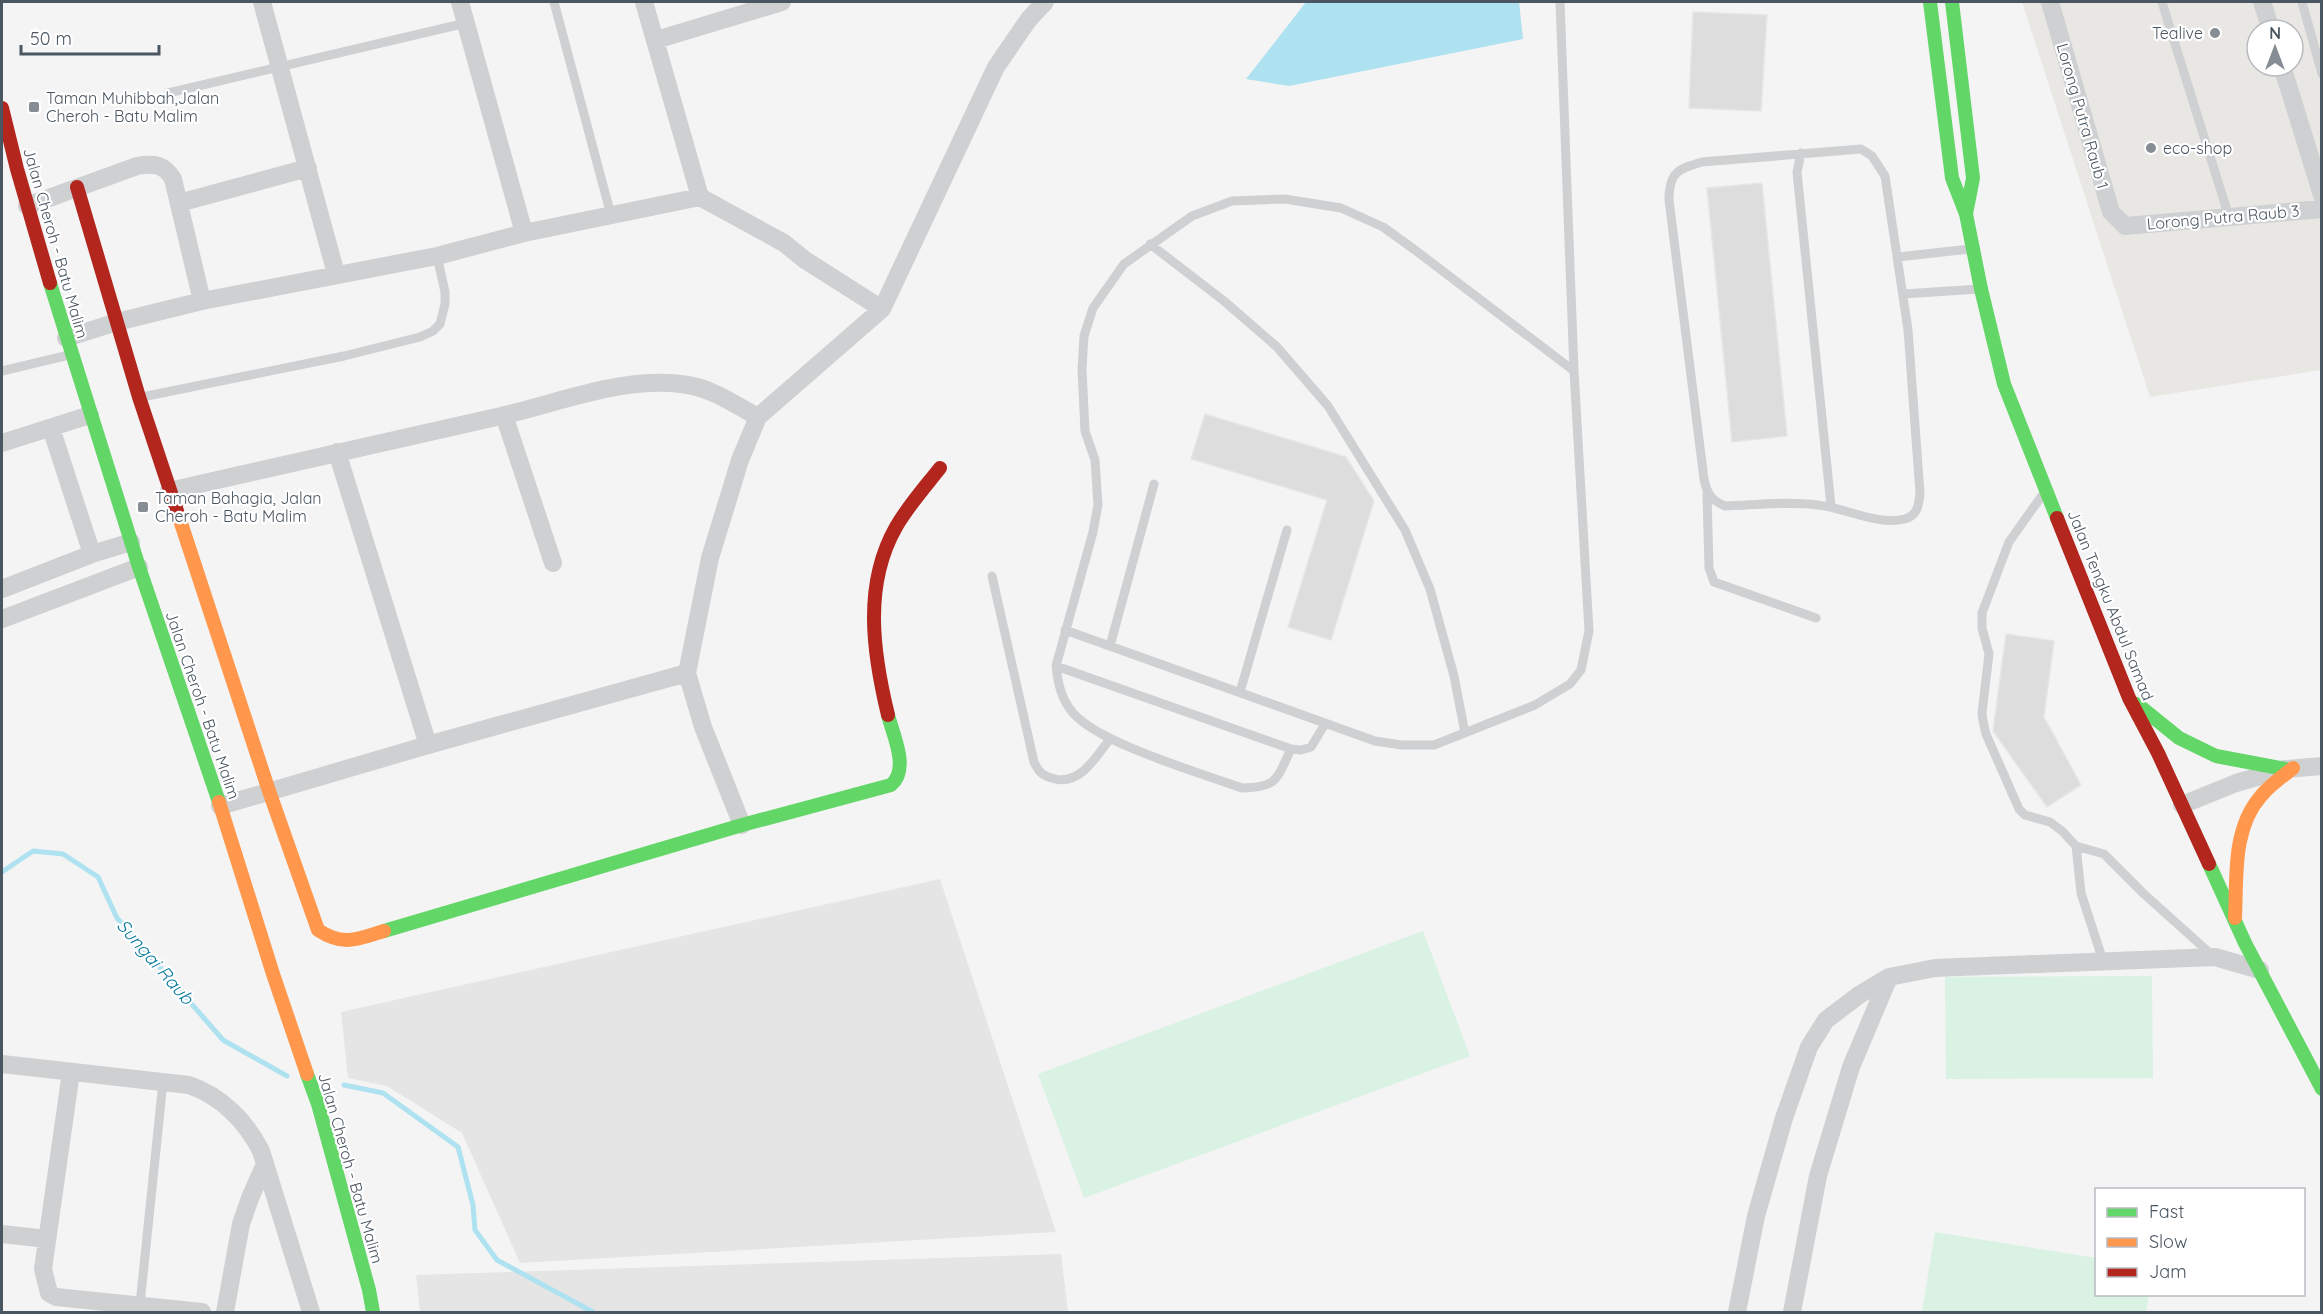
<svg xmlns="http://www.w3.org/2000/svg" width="2323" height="1314" viewBox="0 0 2323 1314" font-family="Quicksand,sans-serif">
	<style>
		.commercial { fill: #e8e7e3; fill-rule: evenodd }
		.education { fill: #e6e5e6 }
		.green { fill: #d9f2e3 }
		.water { fill: #aee2f0 }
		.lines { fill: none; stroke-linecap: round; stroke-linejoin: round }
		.stream { stroke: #aee2f0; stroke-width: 5 }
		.building { fill: #ddddde; stroke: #e5e6e7; stroke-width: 1.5 }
		.lane { stroke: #ced0d2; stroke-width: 9 }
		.street { stroke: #ced0d2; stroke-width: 18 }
		.fast { stroke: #63d668; stroke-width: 14 }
		.slow { stroke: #ff974d; stroke-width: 14 }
		.jam { stroke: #b3261e; stroke-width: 14 }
		.poi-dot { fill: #868d94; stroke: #fff; stroke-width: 2 }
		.labels { text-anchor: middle; stroke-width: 4.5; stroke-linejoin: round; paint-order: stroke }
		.poi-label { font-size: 16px; fill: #4a5661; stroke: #fff; text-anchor: start }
		.street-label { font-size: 16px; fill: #4a5661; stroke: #fff }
		.water-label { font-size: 18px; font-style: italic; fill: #0c7c9b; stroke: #fff }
	</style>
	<rect width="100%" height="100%" fill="#f4f4f4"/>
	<!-- commercial -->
	<path class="commercial" d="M 2022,2 L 2321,2 L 2321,370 L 2150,397 ZM 2257,30 L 2293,30 L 2293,66 L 2257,66 Z"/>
	<!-- education -->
	<path class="education" d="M 940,879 L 1056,1232 L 520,1263 L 462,1133 L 387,1086 L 348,1078 L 341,1012 Z
		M 1061,1254 L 1068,1312 L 420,1312 L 416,1275 Z"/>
	<!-- green -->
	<path class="green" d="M 1423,931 L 1470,1056 L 1084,1198 L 1038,1074 Z
		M 2152,976 L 2153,1078 L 1946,1079 L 1945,977 Z
		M 1935,1232 L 2096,1258 L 2096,1294 L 2149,1295 L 2146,1312 L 1922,1312 Z"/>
	<!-- water -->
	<path class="water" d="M 1306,2 L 1519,2 L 1523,39 L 1289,86 L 1246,79 Z"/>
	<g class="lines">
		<!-- stream -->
		<path class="stream" d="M 2,872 L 33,851 L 63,854 L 98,877 L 117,918 L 223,1040 L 287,1076
			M 344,1085 L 383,1093 L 458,1147 L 473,1205 L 475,1230 L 497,1260 L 593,1312"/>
	</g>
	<!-- building -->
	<path class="building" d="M 1693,12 L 1767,15 L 1761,111 L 1689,108 Z
		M 1762,183 L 1787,436 L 1732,442 L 1707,188 Z
		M 1205,414 L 1346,457 L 1374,501 L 1331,640 L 1288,627 L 1327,500 L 1191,459 Z
		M 2006,634 L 2054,641 L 2044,717 L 2081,785 L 2047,807 L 1993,731 Z"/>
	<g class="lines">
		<!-- lane -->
		<path class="lane" d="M 554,2 L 611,215
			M 2162,2 L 2229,217
			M 2302,2 L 2322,74
			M 168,93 L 466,23
			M 1861,149 L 1872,156 L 1885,176 L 1908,330 L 1920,493 C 1919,504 1918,515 1905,519 C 1878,526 1846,508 1818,505 C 1788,501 1756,505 1725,506 C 1711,500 1707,494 1704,479 L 1669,200 C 1669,172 1678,169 1702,162 Z
			M 1801,153 L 1797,172 L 1831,506
			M 1150,244 L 1224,301 L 1277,347 L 1328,406 L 1405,530 L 1430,589 L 1454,676 L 1465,733
			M 1898,257 L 1970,249
			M 1903,294 L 1979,289
			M 2,371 L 69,355
			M 142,397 L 344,356 L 420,337 L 433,331 L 440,324 L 445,304 L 445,292 L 437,256
			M 1707,494 L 1709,568 L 1714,582 L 1816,618
			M 2043,494 L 2009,542 L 1982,613 L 1982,628 L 1989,654 L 1982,713 L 1983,721 L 1986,734 L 2019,809 L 2025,815 L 2050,822 L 2062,831 L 2076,846 L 2104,854 L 2144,894 L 2212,955
			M 992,576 L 1034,762 C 1039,773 1043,776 1055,779 C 1081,785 1096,756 1110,739
			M 1065,630 L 1375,741 L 1402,745 L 1434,745 L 1535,705 L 1570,684 L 1581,670 L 1589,631 L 1574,371 L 1560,2
			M 1110,646 L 1154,484
			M 1056,666 L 1291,749 L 1301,750 L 1311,747 L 1325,724
			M 1240,692 L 1287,530
			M 1291,749 C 1277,778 1278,788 1242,788 C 1201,773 1100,744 1073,713 C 1061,699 1058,683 1056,666 L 1093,532 L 1098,505 L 1095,460 L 1085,431 L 1082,369 L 1084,336 L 1093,308 L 1124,264 L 1192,216 L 1232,201 L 1285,199 L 1341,208 L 1383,227 L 1415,250 L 1574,371
			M 2076,846 L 2081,893 L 2103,961
			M 140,1304 L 163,1082"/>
		<!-- street -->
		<path class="street" d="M 262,2 L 336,274
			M 460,2 L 524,233
			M 644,2 L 700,197
			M 2050,2 L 2111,212 L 2125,226 L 2322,209
			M 2262,2 L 2271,30
			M 656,40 L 782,2
			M 2282,66 L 2322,195
			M 179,203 L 308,168
			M 27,206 L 137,166 C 154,163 164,164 173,179 L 202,301
			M 66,338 L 117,322 L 202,301 L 437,256 L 524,233 L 700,197 L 784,243 L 805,260 L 882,309
			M 504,415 L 553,563
			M 51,428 L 92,554
			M 2,443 L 90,415
			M 337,452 L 428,745
			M 169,491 C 280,465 391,441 501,416 C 562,402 626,375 688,385 C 713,389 737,406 758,417
			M 2,589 L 92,554 L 131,542
			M 2,619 L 139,567
			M 2182,805 L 2236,783 L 2285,769 L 2322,766
			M 220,806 L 428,745 L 687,673
			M 742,825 L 703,727 L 687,673 L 710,558 L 740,460 L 758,417 L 882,309 L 996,67 L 1029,19 L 1045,2
			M 2,1064 L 189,1085 C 221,1096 246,1121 261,1151 L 311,1312
			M 71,1072 L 43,1269 L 49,1293 L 56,1297 L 202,1312
			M 2,1234 L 47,1239
			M 225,1312 L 241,1224 L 250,1198 L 265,1164
			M 1737,1312 L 1756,1216 L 1784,1118 L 1809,1047 L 1826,1020 L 1859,995 L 1889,977 L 1935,968 L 2215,957 L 2260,970
			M 1792,1312 L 1818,1176 L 1851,1067 L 1889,977"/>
		<!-- fast -->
		<path class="fast" d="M 1930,2 L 1952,178 L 1966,214 L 1981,289 L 2004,384 L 2057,518
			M 1952,2 L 1973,178 L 1966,214
			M 50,283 L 139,567 L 219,802
			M 2137,704 L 2179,738 L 2216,756 L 2285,769
			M 2209,864 L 2245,943 L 2322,1089
			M 384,931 L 742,825 L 891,785 C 910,769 893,735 888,715
			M 307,1074 L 318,1104 L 369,1290 L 373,1312"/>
		<!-- slow -->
		<path class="slow" d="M 179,517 L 269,791 L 318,930 C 344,947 357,939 384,931
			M 219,802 L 273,974 L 307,1074
			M 2235,918 C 2237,877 2232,829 2261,796 C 2270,785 2282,777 2293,768"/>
		<!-- jam -->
		<path class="jam" d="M 2,108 L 17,169 L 50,283
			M 77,187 L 139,397 L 179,517
			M 2057,518 L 2129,698 L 2158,753 L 2209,864
			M 888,715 C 873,653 863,585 896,527 C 908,506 925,487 940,468"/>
	</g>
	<!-- markers -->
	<g class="poi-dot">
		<circle cx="2215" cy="33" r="6"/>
		<rect x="28" y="101" width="12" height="12" rx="3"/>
		<circle cx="2151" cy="148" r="6"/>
		<rect x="137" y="501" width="12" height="12" rx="3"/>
	</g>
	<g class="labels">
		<!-- poi labels -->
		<g class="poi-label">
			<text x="2203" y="39" text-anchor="end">Tealive</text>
			<text x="46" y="104">Taman Muhibbah,Jalan<tspan x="46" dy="18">Cheroh - Batu Malim</tspan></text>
			<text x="2163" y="154">eco-shop</text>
			<text x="155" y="504">Taman Bahagia, Jalan<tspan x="155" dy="18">Cheroh - Batu Malim</tspan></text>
		</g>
		<!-- street labels -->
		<g class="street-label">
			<text transform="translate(2083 116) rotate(74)" y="6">Lorong Putra Raub 1</text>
			<text transform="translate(2223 217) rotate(-5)" y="6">Lorong Putra Raub 3</text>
			<text transform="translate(56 243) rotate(74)" y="6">Jalan Cheroh - Batu Malim</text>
			<text transform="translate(2111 605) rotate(68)" y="6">Jalan Tengku Abdul Samad</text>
			<text transform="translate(203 705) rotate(71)" y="6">Jalan Cheroh - Batu Malim</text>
			<text transform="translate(351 1168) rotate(74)" y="6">Jalan Cheroh - Batu Malim</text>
		</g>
		<!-- water labels -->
		<g class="water-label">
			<text transform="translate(155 962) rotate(49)" y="6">Sungai Raub</text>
		</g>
	</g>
	<!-- border -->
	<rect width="2323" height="1314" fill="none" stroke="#4a5661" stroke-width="6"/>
	<!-- legend -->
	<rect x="2095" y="1188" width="210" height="108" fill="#ffffff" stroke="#b7bbc0" stroke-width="1.5"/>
	<rect x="2107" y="1208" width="30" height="9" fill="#63d668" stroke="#b7bbc0" stroke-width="1.5"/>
	<text x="2149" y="1218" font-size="18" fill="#4a5661">Fast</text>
	<rect x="2107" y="1238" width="30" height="9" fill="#ff974d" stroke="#b7bbc0" stroke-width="1.5"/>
	<text x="2149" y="1248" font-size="18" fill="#4a5661">Slow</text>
	<rect x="2107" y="1268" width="30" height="9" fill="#b3261e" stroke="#b7bbc0" stroke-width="1.5"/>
	<text x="2149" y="1278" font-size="18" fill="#4a5661">Jam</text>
	<!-- north arrow -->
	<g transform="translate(2275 48)"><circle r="28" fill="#ffffff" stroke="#b7bbc0" stroke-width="1.5"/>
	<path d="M0-4.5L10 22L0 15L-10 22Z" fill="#868d94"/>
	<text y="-9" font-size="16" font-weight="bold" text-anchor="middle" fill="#4a5661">N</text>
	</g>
	<!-- scale -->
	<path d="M21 45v9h138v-9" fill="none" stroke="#4a5661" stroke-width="3"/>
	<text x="30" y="45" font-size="18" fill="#4a5661" stroke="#ffffff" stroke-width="4.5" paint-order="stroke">50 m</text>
</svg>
